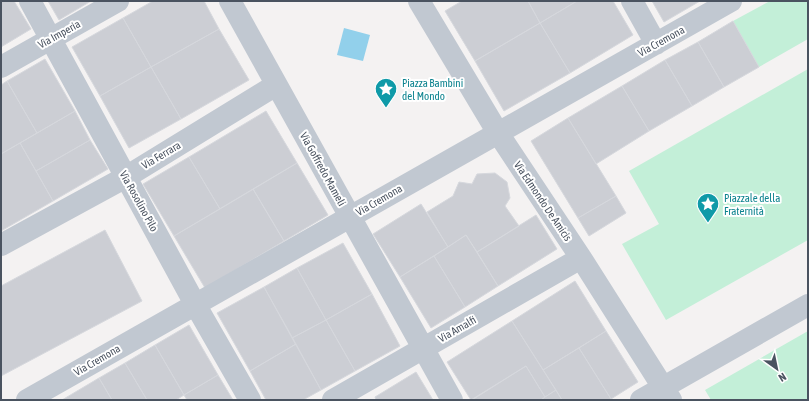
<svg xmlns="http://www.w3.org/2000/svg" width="809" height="401" viewBox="0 0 809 401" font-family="'Asap Condensed',sans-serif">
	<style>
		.green { fill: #c3efd8 }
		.water { fill: #92d0eb }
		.building { fill: #ccced4; stroke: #d6d8dd }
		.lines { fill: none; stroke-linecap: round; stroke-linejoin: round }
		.minor { stroke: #c1c8d1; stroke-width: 22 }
		.labels { text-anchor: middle; stroke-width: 4; stroke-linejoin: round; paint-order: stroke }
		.street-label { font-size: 11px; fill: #4a5360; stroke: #fff }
		.culture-label { font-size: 11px; fill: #0d838f; stroke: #fff; text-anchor: start }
	</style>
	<rect width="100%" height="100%" fill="#f4f2f2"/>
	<!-- green -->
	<path class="green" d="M 770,1 L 808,1 L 808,39 L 759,67 L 733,21 Z
		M 808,69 L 808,240 L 666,320 L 622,244 L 659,224 L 629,171 Z
		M 808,331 L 808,400 L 711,400 L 705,390 Z"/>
	<!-- water -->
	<path class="water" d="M 344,28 L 370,35 L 363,61 L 337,55 Z"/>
	<!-- building -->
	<path class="building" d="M 1,1 L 14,1 L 31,29 L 1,47 Z
		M 48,1 L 91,1 L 59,20 Z
		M 153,1 L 204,1 L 219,29 L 151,67 L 123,18 Z
		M 462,1 L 528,1 L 540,23 L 475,61 L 445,11 Z
		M 528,1 L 577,1 L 540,23 Z
		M 577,1 L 613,1 L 633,35 L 570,73 L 540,23 Z
		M 652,1 L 700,1 L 664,22 Z
		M 123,18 L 151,67 L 100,96 L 72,47 Z
		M 733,21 L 759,67 L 724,87 L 698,42 Z
		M 540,23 L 570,73 L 504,111 L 475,61 Z
		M 219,29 L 249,80 L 181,119 L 151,67 Z
		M 698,42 L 724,87 L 692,106 L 665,60 Z
		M 45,59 L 75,111 L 37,133 L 7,81 Z
		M 665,60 L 692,106 L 649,131 L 622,86 Z
		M 151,67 L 181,119 L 129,148 L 100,96 Z
		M 7,81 L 37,133 L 1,154 L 1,85 Z
		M 622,86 L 649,131 L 596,164 L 568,118 Z
		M 75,111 L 90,140 L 36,171 L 20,143 Z
		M 266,111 L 297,163 L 220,209 L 189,157 Z
		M 568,118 L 616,196 L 578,218 L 531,141 Z
		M 90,140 L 108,169 L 53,201 L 36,171 Z
		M 20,143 L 53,201 L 1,231 L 1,154 Z
		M 189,157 L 220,209 L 174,236 L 143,184 Z
		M 297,163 L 328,215 L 284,241 L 253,189 Z
		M 495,173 L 507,182 L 510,198 L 505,206 L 519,226 L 477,252 L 466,235 L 448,247 L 427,212 L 453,196 L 459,182 L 472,184 L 477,174 Z
		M 253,189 L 284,241 L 205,288 L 174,236 Z
		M 616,196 L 626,213 L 589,236 L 578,218 Z
		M 421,204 L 448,247 L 400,277 L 373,234 Z
		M 536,215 L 557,249 L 498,286 L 477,252 Z
		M 105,230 L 142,301 L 1,376 L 1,286 Z
		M 466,235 L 498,286 L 465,307 L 434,256 Z
		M 343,243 L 372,294 L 326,320 L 297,268 Z
		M 434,256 L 465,307 L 431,328 L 400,277 Z
		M 297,268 L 326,320 L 292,338 L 264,287 Z
		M 575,281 L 606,331 L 543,370 L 512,321 Z
		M 264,287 L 296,344 L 250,371 L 217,313 Z
		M 372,294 L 400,346 L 355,371 L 326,320 Z
		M 326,320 L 355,371 L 321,390 L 292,338 Z
		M 512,321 L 556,390 L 545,397 L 526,366 L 471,400 L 447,362 Z
		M 189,325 L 218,375 L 184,395 L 155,345 Z
		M 606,331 L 638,382 L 611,399 L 579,348 Z
		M 296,344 L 321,390 L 303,400 L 266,400 L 250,371 Z
		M 155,345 L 184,395 L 176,400 L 147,400 L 125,363 Z
		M 579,348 L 611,399 L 610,400 L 562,400 L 543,370 Z
		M 125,363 L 147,400 L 112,400 L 99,378 Z
		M 526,366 L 545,397 L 541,400 L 472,400 Z
		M 416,372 L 433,400 L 376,400 L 375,397 Z
		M 218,375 L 233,400 L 187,400 L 184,395 Z
		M 99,378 L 112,400 L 62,400 Z
		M 556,390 L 562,400 L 541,400 L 545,397 Z"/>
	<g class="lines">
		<!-- minor -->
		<path class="minor" d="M 30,1 L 195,304 L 250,400
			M 230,1 L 452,400
			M 419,1 L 498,133 L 581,258 L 671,400
			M 632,1 L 656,44
			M 1,67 L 118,1
			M 1,245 L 126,177 L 276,85
			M 27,400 L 731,1
			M 333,400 L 581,258
			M 641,400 L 808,305"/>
	</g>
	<!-- icons -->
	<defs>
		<g id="sight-pin" transform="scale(1.15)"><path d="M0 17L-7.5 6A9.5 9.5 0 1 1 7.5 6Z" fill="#0f9aa8" stroke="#fff"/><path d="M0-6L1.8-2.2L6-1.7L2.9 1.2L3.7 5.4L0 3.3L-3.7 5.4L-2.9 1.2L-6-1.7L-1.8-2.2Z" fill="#fff"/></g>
	</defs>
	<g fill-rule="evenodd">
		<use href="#sight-pin" x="386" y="89"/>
		<use href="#sight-pin" x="708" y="204"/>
	</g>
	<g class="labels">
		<!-- street labels -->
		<g class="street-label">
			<text transform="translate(59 34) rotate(-29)" y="4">Via Imperia</text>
			<text transform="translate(661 41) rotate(-29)" y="4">Via Cremona</text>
			<text transform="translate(161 155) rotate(-31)" y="4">Via Ferrara</text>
			<text transform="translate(323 169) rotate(61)" y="4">Via Goffredo Mameli</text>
			<text transform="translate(379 200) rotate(-30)" y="4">Via Cremona</text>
			<text transform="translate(139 201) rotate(61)" y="4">Via Rosolino Pilo</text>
			<text transform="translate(543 201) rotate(56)" y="4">Via Edmondo De Amicis</text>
			<text transform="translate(457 329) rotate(-30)" y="4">Via Amalfi</text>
			<text transform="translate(97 360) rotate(-30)" y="4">Via Cremona</text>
		</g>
		<!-- culture labels -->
		<g class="culture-label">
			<text x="402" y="87">Piazza Bambini<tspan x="402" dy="13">del Mondo</tspan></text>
			<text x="724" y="202">Piazzale della<tspan x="724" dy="13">Fraternità</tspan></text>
		</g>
	</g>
	<!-- border -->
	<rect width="809" height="401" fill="none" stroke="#4a5360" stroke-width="4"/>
	<!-- north arrow -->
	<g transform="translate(777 369) rotate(147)" stroke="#ffffff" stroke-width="3" paint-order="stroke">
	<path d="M0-3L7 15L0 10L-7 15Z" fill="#4a5360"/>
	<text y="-6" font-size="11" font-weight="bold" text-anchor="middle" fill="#4a5360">N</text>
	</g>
</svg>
